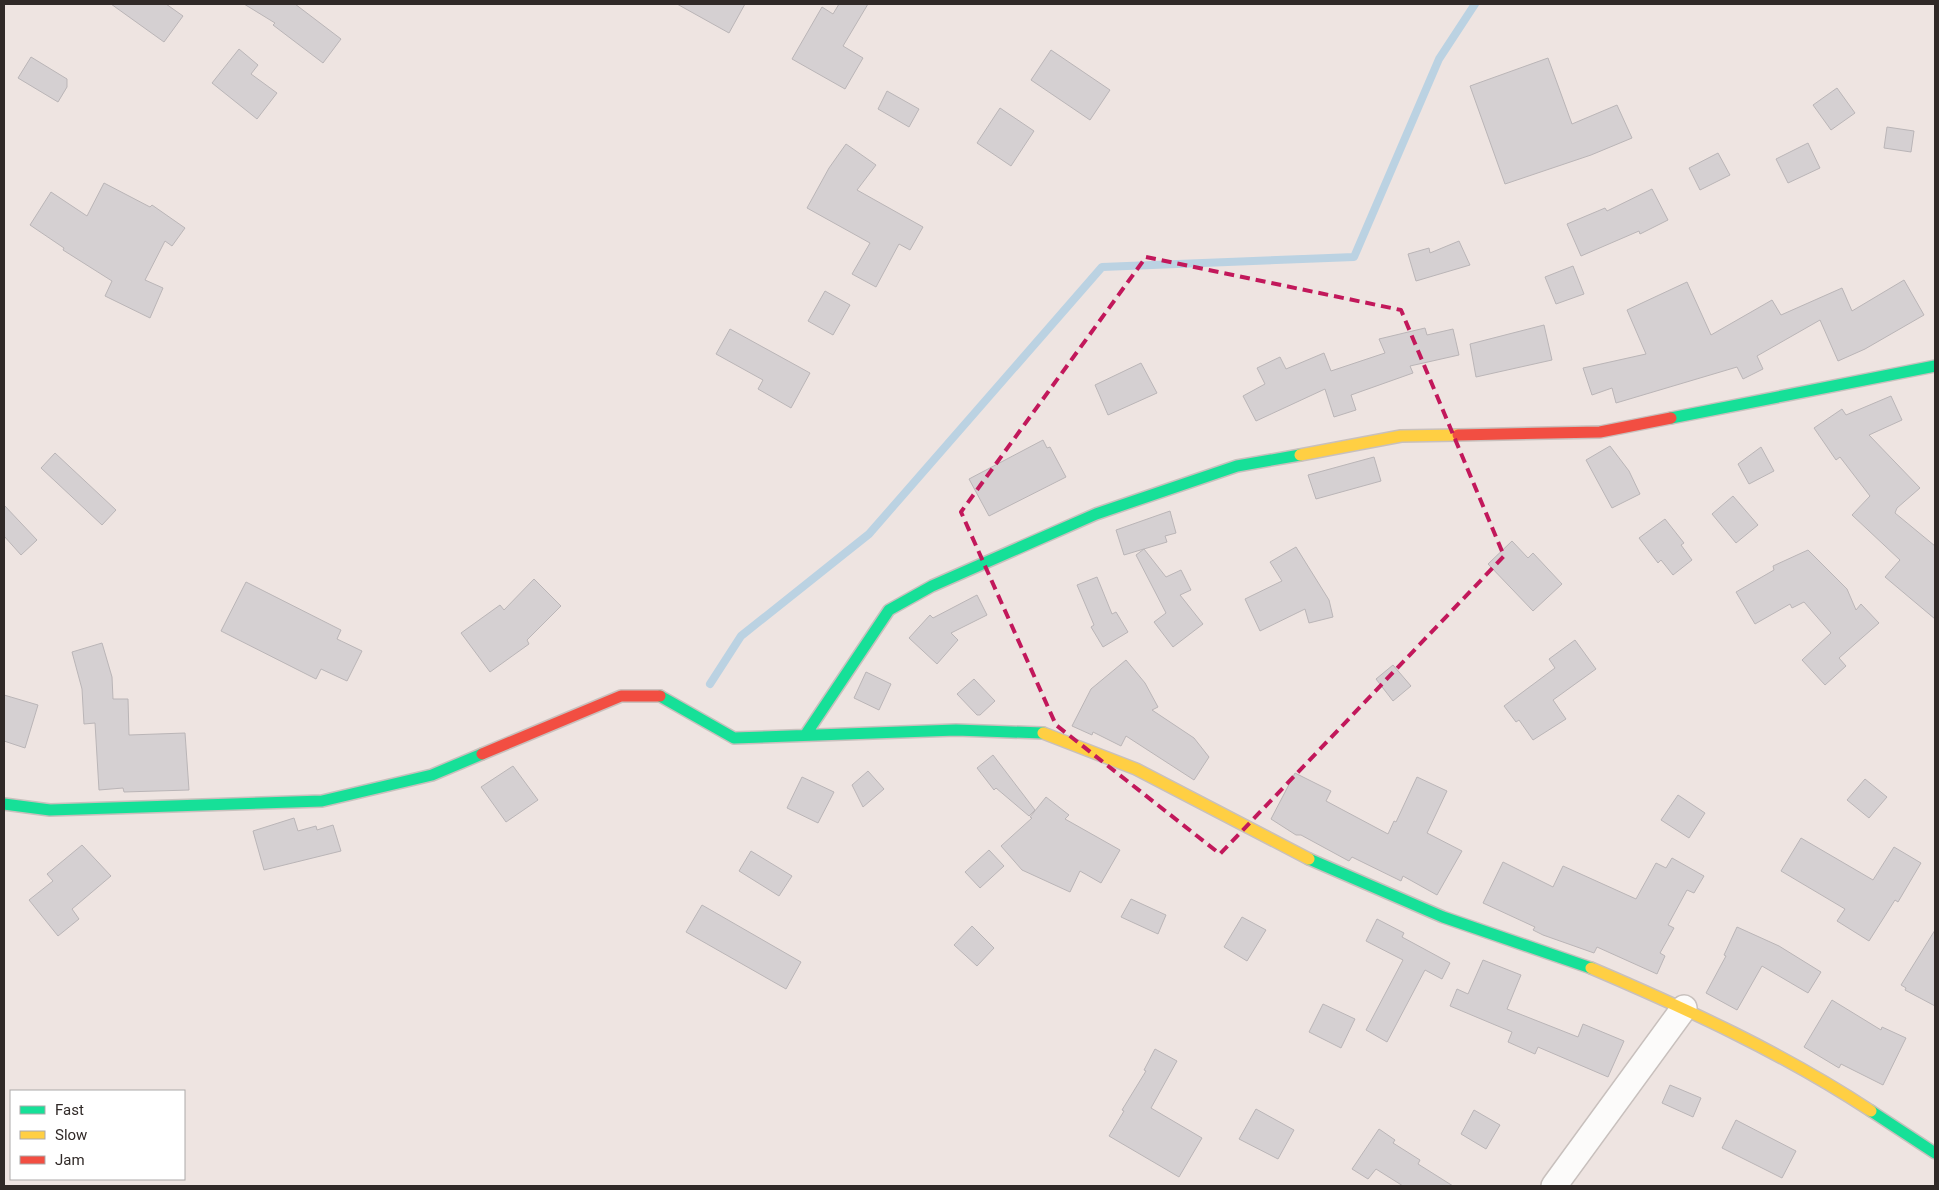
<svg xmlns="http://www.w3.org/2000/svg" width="1939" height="1190" viewBox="0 0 1939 1190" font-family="Roboto,sans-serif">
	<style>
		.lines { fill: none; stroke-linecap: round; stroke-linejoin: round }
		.stream { stroke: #bbd2e2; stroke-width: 8 }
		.building { fill: #d5d0d2; stroke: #bab5b7 }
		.street-casing { stroke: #c8c0bd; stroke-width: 28 }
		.fast-casing { stroke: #c8c0bd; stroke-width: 14 }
		.slow-casing { stroke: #c8c0bd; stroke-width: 14 }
		.jam-casing { stroke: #c8c0bd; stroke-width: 14 }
		.street { stroke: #fcfbfa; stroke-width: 25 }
		.fast { stroke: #16e098; stroke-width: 11 }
		.slow { stroke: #ffcf43; stroke-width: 11 }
		.jam { stroke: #f24e42; stroke-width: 11 }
		.marked { fill: none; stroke: #c2185b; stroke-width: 4; stroke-dasharray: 10 6; stroke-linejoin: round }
	</style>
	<rect width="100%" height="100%" fill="#eee4e1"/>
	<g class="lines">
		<!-- stream -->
		<path class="stream" d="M 710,684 L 741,636 L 869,534 L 1102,267 L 1354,257 L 1439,59 L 1475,4"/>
	</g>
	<!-- building -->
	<path class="building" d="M 111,4 L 166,4 L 183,16 L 164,42 Z
		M 244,4 L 295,4 L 341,39 L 323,63 L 273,25 L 275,23 Z
		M 677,4 L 745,4 L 729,33 Z
		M 839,4 L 868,4 L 843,46 L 863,58 L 845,89 L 792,59 L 822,7 L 833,14 Z
		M 239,49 L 258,65 L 251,74 L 277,93 L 257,119 L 212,83 Z
		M 1051,50 L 1110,90 L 1090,120 L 1031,80 Z
		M 31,57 L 67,79 L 67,87 L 58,102 L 18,78 Z
		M 1548,58 L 1572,124 L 1617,105 L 1632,138 L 1591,155 L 1505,184 L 1470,86 Z
		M 1837,88 L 1855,113 L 1831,130 L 1813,105 Z
		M 887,91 L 919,109 L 909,127 L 878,109 Z
		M 1000,108 L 1034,131 L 1011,166 L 977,143 Z
		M 1887,127 L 1914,131 L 1911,152 L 1884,148 Z
		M 1808,143 L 1820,168 L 1788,183 L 1776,159 Z
		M 846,144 L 876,165 L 857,190 L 923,227 L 910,250 L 899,244 L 876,287 L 852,274 L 870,243 L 807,208 L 829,168 Z
		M 1718,153 L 1730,175 L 1700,190 L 1689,168 Z
		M 104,183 L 150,207 L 152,205 L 185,228 L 172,246 L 165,241 L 145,280 L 163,288 L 150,318 L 105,296 L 112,281 L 63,250 L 64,248 L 30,225 L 51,192 L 87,216 Z
		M 1652,189 L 1668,220 L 1640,234 L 1639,231 L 1581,256 L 1567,224 L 1605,208 L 1607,211 Z
		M 1459,241 L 1470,265 L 1416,281 L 1408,254 L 1429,248 L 1430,253 Z
		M 1573,266 L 1584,294 L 1556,304 L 1545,277 Z
		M 1904,280 L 1924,315 L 1865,349 L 1838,361 L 1820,320 L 1757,356 L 1763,369 L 1743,379 L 1737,367 L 1616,403 L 1612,388 L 1592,395 L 1583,368 L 1646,354 L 1627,310 L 1687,282 L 1711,335 L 1772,300 L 1781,315 L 1842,288 L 1852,311 Z
		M 825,291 L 850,305 L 833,335 L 808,321 Z
		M 1544,325 L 1552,360 L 1476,377 L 1470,344 Z
		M 1425,328 L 1427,335 L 1453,329 L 1459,355 L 1410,366 L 1413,373 L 1351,395 L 1356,410 L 1334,417 L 1325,389 L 1256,421 L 1243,396 L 1265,384 L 1257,368 L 1280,357 L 1286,369 L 1324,353 L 1331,371 L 1385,353 L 1379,339 Z
		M 730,329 L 810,373 L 791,408 L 758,389 L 763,380 L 716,354 Z
		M 1141,363 L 1157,393 L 1108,415 L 1095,385 Z
		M 1891,396 L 1902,420 L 1869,435 L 1920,488 L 1897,508 L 1895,513 L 1935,546 L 1935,619 L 1885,577 L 1900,560 L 1852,515 L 1870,496 L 1840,457 L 1836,460 L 1814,428 L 1842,409 L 1846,415 Z
		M 1043,440 L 1047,448 L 1050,447 L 1066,477 L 989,516 L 969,479 Z
		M 1610,446 L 1629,471 L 1640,494 L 1612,508 L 1586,460 Z
		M 1761,447 L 1774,471 L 1749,484 L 1738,464 Z
		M 55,453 L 116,510 L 102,525 L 41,468 Z
		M 1374,457 L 1381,481 L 1316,499 L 1308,475 Z
		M 1733,496 L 1758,525 L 1736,543 L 1712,514 Z
		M 4,505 L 37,540 L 21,555 L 4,536 Z
		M 1170,511 L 1176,533 L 1165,536 L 1167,542 L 1124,555 L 1116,530 Z
		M 1665,519 L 1684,543 L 1681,545 L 1692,560 L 1673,575 L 1661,560 L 1658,563 L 1639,538 Z
		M 1512,541 L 1528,558 L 1533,553 L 1562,584 L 1533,611 L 1488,564 Z
		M 1296,547 L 1329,600 L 1333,617 L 1309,623 L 1305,609 L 1260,631 L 1245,599 L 1282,581 L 1270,562 Z
		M 1144,549 L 1166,577 L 1181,570 L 1191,590 L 1180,595 L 1203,624 L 1173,647 L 1154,622 L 1166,613 L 1136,555 Z
		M 1808,550 L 1847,589 L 1856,610 L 1861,604 L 1879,623 L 1839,658 L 1846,666 L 1825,685 L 1802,660 L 1831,633 L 1804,602 L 1792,608 L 1790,604 L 1755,624 L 1736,592 L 1774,570 L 1773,566 Z
		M 1097,577 L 1112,614 L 1116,612 L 1128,632 L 1103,647 L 1091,627 L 1094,625 L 1077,585 Z
		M 534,579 L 561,606 L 527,640 L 529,644 L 490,672 L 461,633 L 500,605 L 504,610 Z
		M 246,582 L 341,630 L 337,639 L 362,651 L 347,681 L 321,669 L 316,679 L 221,631 Z
		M 977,595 L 987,615 L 951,633 L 958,640 L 937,664 L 909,638 L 930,615 L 933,618 Z
		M 1575,640 L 1596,669 L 1553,700 L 1566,719 L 1533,740 L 1519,720 L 1516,722 L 1504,706 L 1555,668 L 1549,659 Z
		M 102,643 L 112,677 L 113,699 L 128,699 L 129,735 L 185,733 L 189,790 L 124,792 L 123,788 L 99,790 L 95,723 L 84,724 L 82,689 L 72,652 Z
		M 1126,660 L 1145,683 L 1158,707 L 1152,710 L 1194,738 L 1209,757 L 1194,780 L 1126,736 L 1121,746 L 1093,732 L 1092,735 L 1072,726 L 1091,689 Z
		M 1393,665 L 1411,686 L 1393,701 L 1376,679 Z
		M 866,672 L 891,684 L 879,710 L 854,698 Z
		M 974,679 L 995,701 L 980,715 L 977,715 L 957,694 Z
		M 4,695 L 38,705 L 25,748 L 4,741 Z
		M 993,755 L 1035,810 L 1029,816 L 996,788 L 994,790 L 977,768 Z
		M 513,766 L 538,800 L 506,822 L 481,787 Z
		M 868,771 L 884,789 L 863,807 L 852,785 Z
		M 1295,773 L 1331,791 L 1326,801 L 1388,834 L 1394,821 L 1396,822 L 1417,777 L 1447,791 L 1427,833 L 1462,851 L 1437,895 L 1403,876 L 1401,881 L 1352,857 L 1349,861 L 1347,860 L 1301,835 L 1296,835 L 1271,819 Z
		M 802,777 L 834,792 L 818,823 L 787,808 Z
		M 1865,779 L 1887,797 L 1869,818 L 1847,800 Z
		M 1678,795 L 1705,813 L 1689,838 L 1661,820 Z
		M 1046,797 L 1069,815 L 1065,819 L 1120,850 L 1101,883 L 1080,871 L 1070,892 L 1022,870 L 1001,846 L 1032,818 L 1030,817 Z
		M 294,818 L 298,831 L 316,826 L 317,830 L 333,825 L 341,851 L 264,870 L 253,831 Z
		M 1801,838 L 1873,880 L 1894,847 L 1921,863 L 1898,902 L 1895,900 L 1869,941 L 1837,921 L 1845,909 L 1781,871 Z
		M 82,845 L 111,876 L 72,909 L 79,919 L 58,936 L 29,900 L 53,881 L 47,874 Z
		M 989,850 L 1004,866 L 980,888 L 965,872 Z
		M 751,851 L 792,876 L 779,896 L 739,871 Z
		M 1672,858 L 1704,876 L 1694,893 L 1687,890 L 1668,925 L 1674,928 L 1660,953 L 1665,956 L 1657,974 L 1597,947 L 1594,953 L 1543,935 L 1533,930 L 1535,927 L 1483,903 L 1503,862 L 1553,887 L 1563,866 L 1636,899 L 1656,863 L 1666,868 Z
		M 1131,899 L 1166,915 L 1158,934 L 1121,917 Z
		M 702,905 L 801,962 L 786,989 L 686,932 Z
		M 1242,917 L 1266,930 L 1247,961 L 1224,947 Z
		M 1377,919 L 1404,933 L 1402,937 L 1450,963 L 1442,979 L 1425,970 L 1387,1042 L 1366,1030 L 1403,960 L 1366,941 Z
		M 972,926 L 994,948 L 977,966 L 954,945 Z
		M 1737,927 L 1779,946 L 1821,972 L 1808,993 L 1762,966 L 1737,1010 L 1706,993 L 1726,956 L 1724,955 Z
		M 1935,930 L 1935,1006 L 1905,990 L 1906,988 L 1901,985 Z
		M 1483,960 L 1521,975 L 1507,1009 L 1578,1037 L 1583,1024 L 1624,1041 L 1608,1077 L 1538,1047 L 1535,1054 L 1508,1042 L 1512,1032 L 1450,1006 L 1457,989 L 1468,994 Z
		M 1832,1000 L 1881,1030 L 1882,1027 L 1906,1038 L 1883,1085 L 1841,1064 L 1839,1068 L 1804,1047 Z
		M 1323,1004 L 1355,1019 L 1341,1048 L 1309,1032 Z
		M 1155,1049 L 1177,1061 L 1151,1108 L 1202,1138 L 1179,1177 L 1109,1136 L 1124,1111 L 1122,1110 L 1146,1071 L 1144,1070 Z
		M 1670,1085 L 1701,1098 L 1693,1117 L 1662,1103 Z
		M 1256,1109 L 1294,1130 L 1278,1159 L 1239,1139 Z
		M 1474,1110 L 1500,1125 L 1486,1149 L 1461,1134 Z
		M 1736,1120 L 1796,1151 L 1782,1178 L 1722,1148 Z
		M 1379,1129 L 1395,1140 L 1393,1143 L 1420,1160 L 1418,1164 L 1453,1186 L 1403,1186 L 1376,1169 L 1368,1179 L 1352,1169 Z"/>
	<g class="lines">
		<!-- street casing -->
		<g class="street-casing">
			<path id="street" d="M 1554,1186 L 1684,1008"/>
		</g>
		<!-- fast casing -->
		<g class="fast-casing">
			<path id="fast" d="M 1671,418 L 1935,366
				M 660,696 L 734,738 L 956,730 L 1043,733
				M 806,734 L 889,610 L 932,586 L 1096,514 L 1237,466 L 1300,455
				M 4,804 L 50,810 L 322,801 L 432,775 L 482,754
				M 1309,859 L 1443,917 L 1591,968
				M 1871,1111 L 1935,1153"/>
		</g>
		<!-- slow casing -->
		<g class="slow-casing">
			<path id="slow" d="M 1300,455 L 1401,436 L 1458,435
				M 1043,733 L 1136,769 L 1309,859
				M 1591,968 C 1687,1009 1783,1053 1871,1111"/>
		</g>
		<!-- jam casing -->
		<g class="jam-casing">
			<path id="jam" d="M 1458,435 L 1600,432 L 1671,418
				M 482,754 L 621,696 L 660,696"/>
		</g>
		<!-- street -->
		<use href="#street" class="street"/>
		<!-- fast -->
		<use href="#fast" class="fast"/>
		<!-- slow -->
		<use href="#slow" class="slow"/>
		<!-- jam -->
		<use href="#jam" class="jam"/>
	</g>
	<!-- marked area -->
	<path class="marked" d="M 1146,257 L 1401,310 L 1504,556 L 1220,854 L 1056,725 L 961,512 Z"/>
	<!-- border -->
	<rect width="1939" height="1190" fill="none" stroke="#302927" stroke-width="10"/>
	<!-- legend -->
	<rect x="10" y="1090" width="175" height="90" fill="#ffffff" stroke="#aca9a9"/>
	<rect x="20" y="1106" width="25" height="8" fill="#16e098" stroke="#aca9a9"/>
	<text x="55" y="1115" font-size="15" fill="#302927">Fast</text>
	<rect x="20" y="1131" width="25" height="8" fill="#ffcf43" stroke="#aca9a9"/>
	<text x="55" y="1140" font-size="15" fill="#302927">Slow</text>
	<rect x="20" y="1156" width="25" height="8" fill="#f24e42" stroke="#aca9a9"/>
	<text x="55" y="1165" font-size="15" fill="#302927">Jam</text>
</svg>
